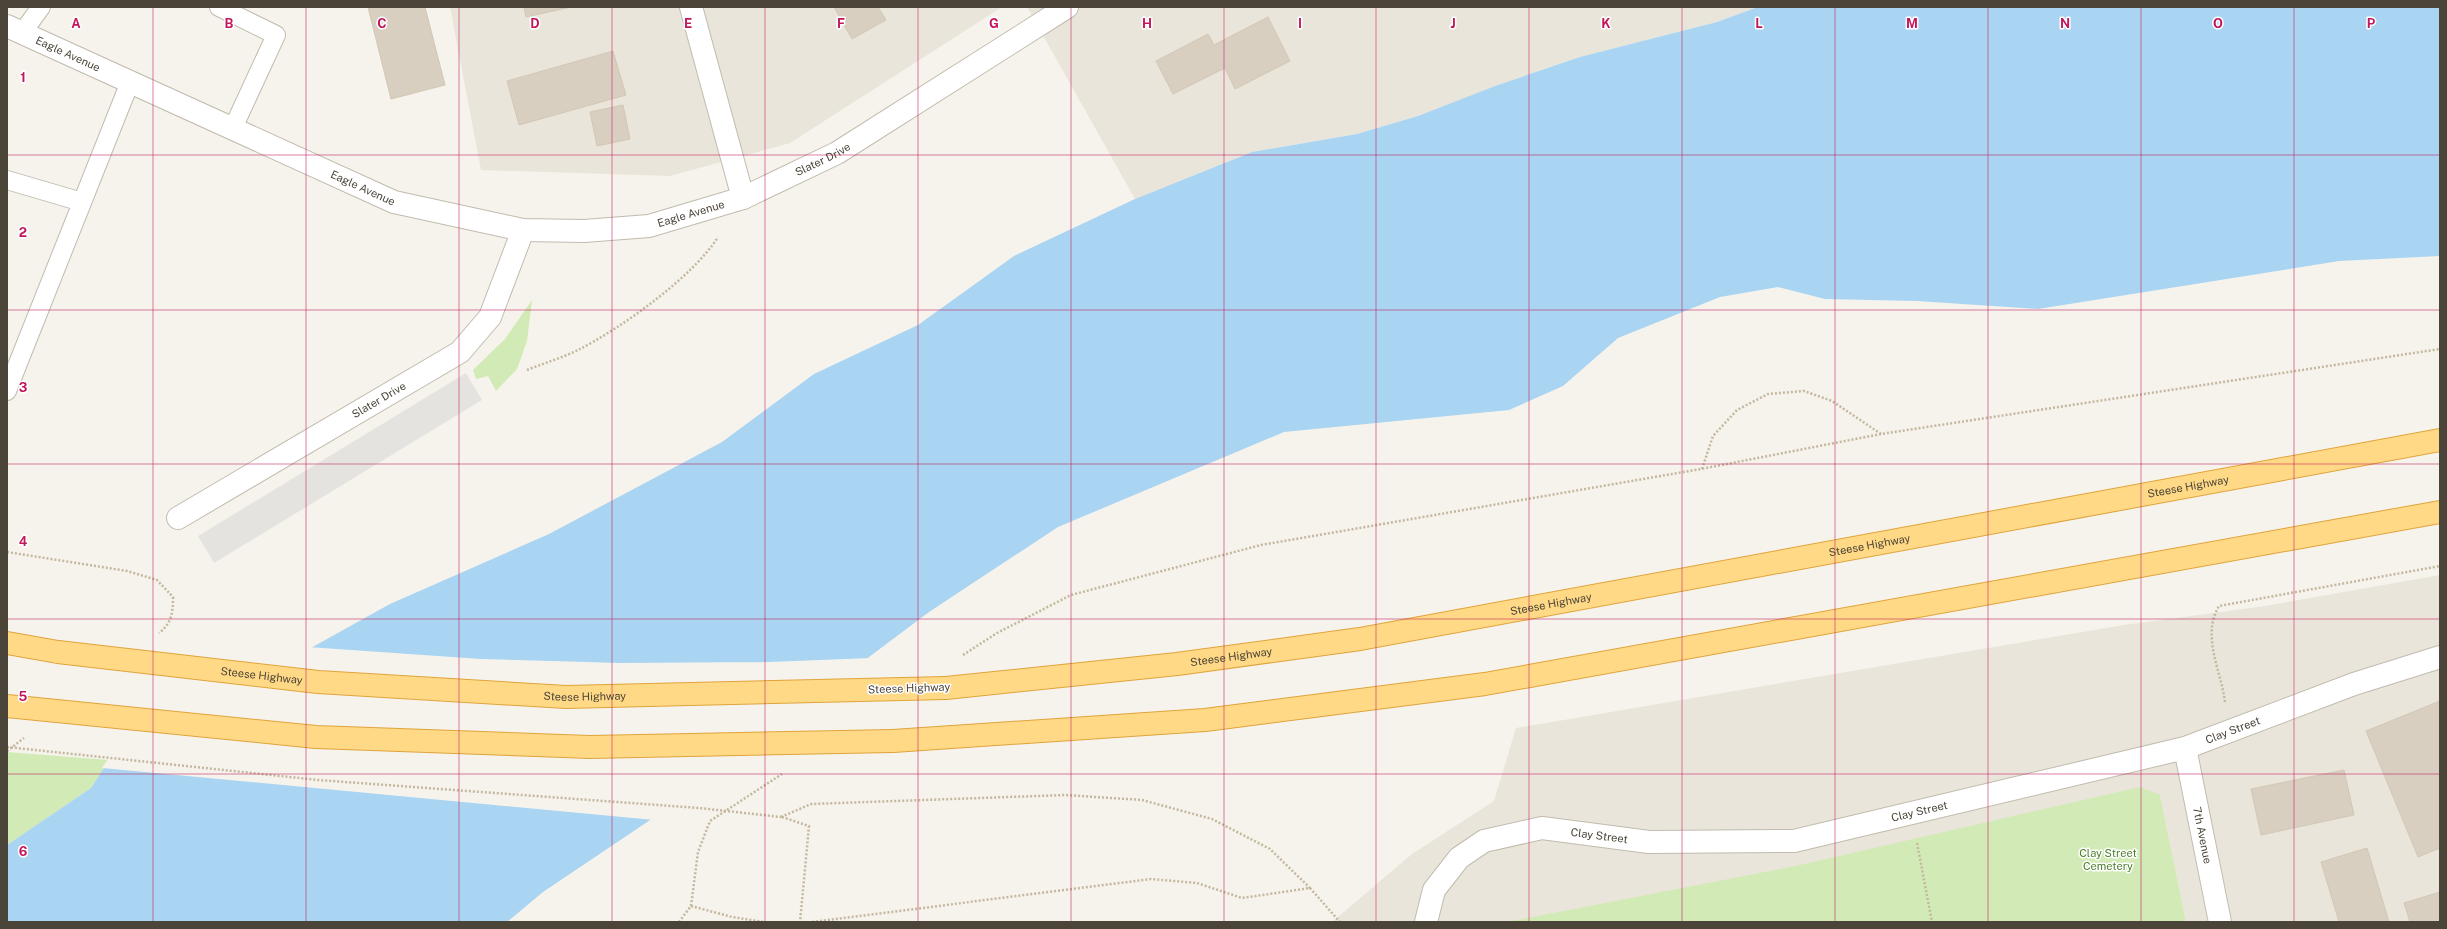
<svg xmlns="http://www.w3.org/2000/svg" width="2447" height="929" viewBox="0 0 2447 929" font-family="'Public Sans',sans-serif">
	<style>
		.residential { fill: #eae5da }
		.green { fill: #d2eab5 }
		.parking { fill: #e5e3e0 }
		.water { fill: #a9d4f2 }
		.pier { fill: #f6f3ec }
		.building { fill: #d8cfc1; stroke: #d3c7b4 }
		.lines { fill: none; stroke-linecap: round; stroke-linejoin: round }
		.service-casing { stroke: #c2bbae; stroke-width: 20 }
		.minor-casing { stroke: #c2bbae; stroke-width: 24 }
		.trunk-casing { stroke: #e0a43c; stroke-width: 24 }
		.path { stroke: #c4b79f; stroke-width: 2.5; stroke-dasharray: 2 2; stroke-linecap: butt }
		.service { stroke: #fff; stroke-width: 18 }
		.minor { stroke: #fff; stroke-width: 22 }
		.trunk { stroke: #ffd985; stroke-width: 22 }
		.trunk-bridge-casing { stroke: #e0a43c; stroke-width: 24; stroke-linecap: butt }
		.path-bridge { stroke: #c4b79f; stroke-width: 2.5; stroke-dasharray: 2 2; stroke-linecap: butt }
		.trunk-bridge { stroke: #ffd985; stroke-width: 22 }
		.grid { fill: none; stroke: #c2185b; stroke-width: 1; stroke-opacity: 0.55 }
		.labels { text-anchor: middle; stroke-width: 3; stroke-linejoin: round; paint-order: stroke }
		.street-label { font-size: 11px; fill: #4b4439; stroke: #fff }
		.park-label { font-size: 11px; fill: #4a7f2a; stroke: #fff }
		.grid-label { font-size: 13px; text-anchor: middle; font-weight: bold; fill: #c2185b; stroke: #fff; stroke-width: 3; stroke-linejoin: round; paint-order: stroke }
	</style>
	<rect width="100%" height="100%" fill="#f6f3ec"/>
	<!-- residential -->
	<path class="residential" d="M 450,7 L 1002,7 L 790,143 L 670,176 L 481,170 Z
		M 1027,7 L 1758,7 L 1717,22 L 1580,57 L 1495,86 L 1418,116 L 1357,134 L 1252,152 L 1135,199 Z
		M 2440,575 L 2440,922 L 2186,922 L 2160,795 L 1512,922 L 1332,922 L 1412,854 L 1494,801 L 1516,728 L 2124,625 L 2265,606 Z"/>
	<!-- green -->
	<path class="green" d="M 532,300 L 527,341 L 517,369 L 496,391 L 488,376 L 476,379 L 473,370 L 505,339 Z
		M 7,752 L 109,760 L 91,788 L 7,845 Z
		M 2140,787 L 2160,795 L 2186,922 L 1512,921 L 1800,865 Z"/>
	<!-- parking -->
	<path class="parking" d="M 466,373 L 482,400 L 214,563 L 198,536 Z"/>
	<!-- water -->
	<path class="water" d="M 1758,7 L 2440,7 L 2440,256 L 2339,261 L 2038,309 L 1917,301 L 1825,299 L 1778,287 L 1720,297 L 1618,338 L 1563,386 L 1509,410 L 1284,432 L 1058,527 L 929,612 L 665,810 L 543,892 L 507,922 L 7,922 L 7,845 L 91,788 L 109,760 L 390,604 L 549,534 L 722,442 L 814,374 L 918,325 L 1014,256 L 1135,199 L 1252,152 L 1357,134 L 1418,116 L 1495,86 L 1580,57 L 1717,22 Z"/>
	<!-- pier -->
	<path class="pier" d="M 308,647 L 481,659 L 619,663 L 769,662 L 871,658 L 654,820 L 102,768 L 108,759 Z"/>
	<!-- building -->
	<path class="building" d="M 368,7 L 425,7 L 445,85 L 391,99 Z
		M 524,7 L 571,7 L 526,17 Z
		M 834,7 L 878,7 L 886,20 L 852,39 Z
		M 1268,17 L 1290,61 L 1235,89 L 1225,68 L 1173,94 L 1156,61 L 1208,34 L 1214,45 Z
		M 613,51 L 626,95 L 519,125 L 507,81 Z
		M 623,105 L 630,139 L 597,146 L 590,112 Z
		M 2440,701 L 2440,848 L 2418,857 L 2366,731 Z
		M 2344,770 L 2354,815 L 2261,835 L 2251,789 Z
		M 2367,848 L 2389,922 L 2339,922 L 2321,862 Z
		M 2440,892 L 2440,922 L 2410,922 L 2404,903 Z"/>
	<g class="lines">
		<!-- service casing -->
		<g class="service-casing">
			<path id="service" d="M 219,7 L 276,35 L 233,128
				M 22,33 L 41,7
				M 7,180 L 82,202
				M 7,391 L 130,82"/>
		</g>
		<!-- minor casing -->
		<g class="minor-casing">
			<g id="minor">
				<path d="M 691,7 L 743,198"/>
				<path id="s1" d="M 7,26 L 394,202 L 523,230 L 584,231 L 649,226 L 743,198 L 837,153 L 1067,7"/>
				<path id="s2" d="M 178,518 L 460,352 L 490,317 L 523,230"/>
				<path id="s3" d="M 2185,748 L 2220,922"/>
				<path id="s4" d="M 1426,922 L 1434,890 L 1459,858 L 1484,841 L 1542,828 L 1649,842 L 1794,841 L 2185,748 L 2354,684 L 2440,657"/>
			</g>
		</g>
		<!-- trunk casing -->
		<g class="trunk-casing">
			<g id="trunk">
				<path d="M 7,643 L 58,652"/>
				<path id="s5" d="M 946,688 L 1177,664 L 1360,639 L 2440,440"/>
				<path d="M 893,741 L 1205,720 L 1485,684 L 2440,512"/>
			</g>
		</g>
		<!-- path -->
		<path class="path" d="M 527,370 C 544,363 562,358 578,350 C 620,329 693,277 718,237
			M 1702,469 L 1713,436 L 1737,410 L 1768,394 L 1804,391 L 1832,401 L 1881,434
			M 7,552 L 127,571 L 157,580 L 173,597 C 173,612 172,623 159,633
			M 963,655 L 997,633 L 1071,595 L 1261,545 L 1701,469 L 1881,434 L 2440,349
			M 2225,702 C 2221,670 2201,636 2219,606 L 2440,566
			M 7,751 L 24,738
			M 781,817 L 811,804 L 1065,795 L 1142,800 L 1212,819 L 1270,849 L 1310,888
			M 782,817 L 809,826 L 800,922
			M 1917,843 L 1932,922
			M 691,906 L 732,917 L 764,922
			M 679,922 L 691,906 L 698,852 L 710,821 L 782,774
			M 812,922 L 1151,879 L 1197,883 L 1242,898 L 1310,888 L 1340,922"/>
		<!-- service -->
		<use href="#service" class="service"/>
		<!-- minor -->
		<use href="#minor" class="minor"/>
		<!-- trunk -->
		<use href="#trunk" class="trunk"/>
		<!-- trunk-bridge casing -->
		<g class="trunk-bridge-casing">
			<g id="trunk-bridge">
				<path id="s6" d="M 58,652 L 318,682 L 566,697 L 946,688"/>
				<path d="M 7,706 L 316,737 L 590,747 L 893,741"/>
			</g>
		</g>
		<!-- path-bridge -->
		<path class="path-bridge" d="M 7,747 L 318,780 L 699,808 L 781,817"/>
		<!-- trunk-bridge -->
		<use href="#trunk-bridge" class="trunk-bridge"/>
	</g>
	<!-- grid -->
	<path class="grid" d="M 153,7 L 153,922M 306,7 L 306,922M 459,7 L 459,922M 612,7 L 612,922M 765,7 L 765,922M 918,7 L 918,922M 1071,7 L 1071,922M 1224,7 L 1224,922M 1376,7 L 1376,922M 1529,7 L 1529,922M 1682,7 L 1682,922M 1835,7 L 1835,922M 1988,7 L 1988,922M 2141,7 L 2141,922M 2294,7 L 2294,922M 7,155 L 2440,155M 7,310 L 2440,310M 7,464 L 2440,464M 7,619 L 2440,619M 7,774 L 2440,774"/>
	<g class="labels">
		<!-- street labels -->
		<g class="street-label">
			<text dy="4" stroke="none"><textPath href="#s1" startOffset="67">Eagle Avenue</textPath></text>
			<text dy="4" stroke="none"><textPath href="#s1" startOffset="870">Slater Drive</textPath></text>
			<text dy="4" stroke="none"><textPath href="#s1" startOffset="391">Eagle Avenue</textPath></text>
			<text dy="4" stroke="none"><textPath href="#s1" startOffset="727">Eagle Avenue</textPath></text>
			<text dy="4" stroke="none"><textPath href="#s2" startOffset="233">Slater Drive</textPath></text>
			<text dy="4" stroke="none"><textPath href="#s5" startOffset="1259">Steese Highway</textPath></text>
			<text dy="4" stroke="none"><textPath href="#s5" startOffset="935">Steese Highway</textPath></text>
			<text dy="4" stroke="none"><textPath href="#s5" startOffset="611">Steese Highway</textPath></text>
			<text dy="4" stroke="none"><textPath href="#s5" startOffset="287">Steese Highway</textPath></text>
			<text dy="4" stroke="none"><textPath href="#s6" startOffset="205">Steese Highway</textPath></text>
			<text transform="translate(909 688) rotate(-2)" y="4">Steese Highway</text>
			<text dy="4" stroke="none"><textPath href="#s6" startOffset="529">Steese Highway</textPath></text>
			<text dy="4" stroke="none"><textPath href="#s4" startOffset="869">Clay Street</textPath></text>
			<text dy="4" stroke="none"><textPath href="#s4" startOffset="545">Clay Street</textPath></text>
			<text dy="4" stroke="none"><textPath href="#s3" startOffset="89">7th Avenue</textPath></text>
			<text dy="4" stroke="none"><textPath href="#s4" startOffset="221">Clay Street</textPath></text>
		</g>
		<!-- park labels -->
		<g class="park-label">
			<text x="2108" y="857">Clay Street<tspan x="2108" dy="13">Cemetery</tspan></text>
		</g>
	</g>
	<g class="grid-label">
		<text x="76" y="28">A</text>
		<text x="229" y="28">B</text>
		<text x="382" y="28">C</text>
		<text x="535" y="28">D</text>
		<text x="688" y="28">E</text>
		<text x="841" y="28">F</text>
		<text x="994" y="28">G</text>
		<text x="1147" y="28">H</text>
		<text x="1300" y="28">I</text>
		<text x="1453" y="28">J</text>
		<text x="1606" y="28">K</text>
		<text x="1759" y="28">L</text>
		<text x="1912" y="28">M</text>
		<text x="2065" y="28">N</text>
		<text x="2218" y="28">O</text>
		<text x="2371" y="28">P</text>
		<text x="23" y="82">1</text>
		<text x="23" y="237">2</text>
		<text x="23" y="392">3</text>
		<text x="23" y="546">4</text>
		<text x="23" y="701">5</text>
		<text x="23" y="856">6</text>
	</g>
	<!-- border -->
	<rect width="2447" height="929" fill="none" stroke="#4b4439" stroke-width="16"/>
</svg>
